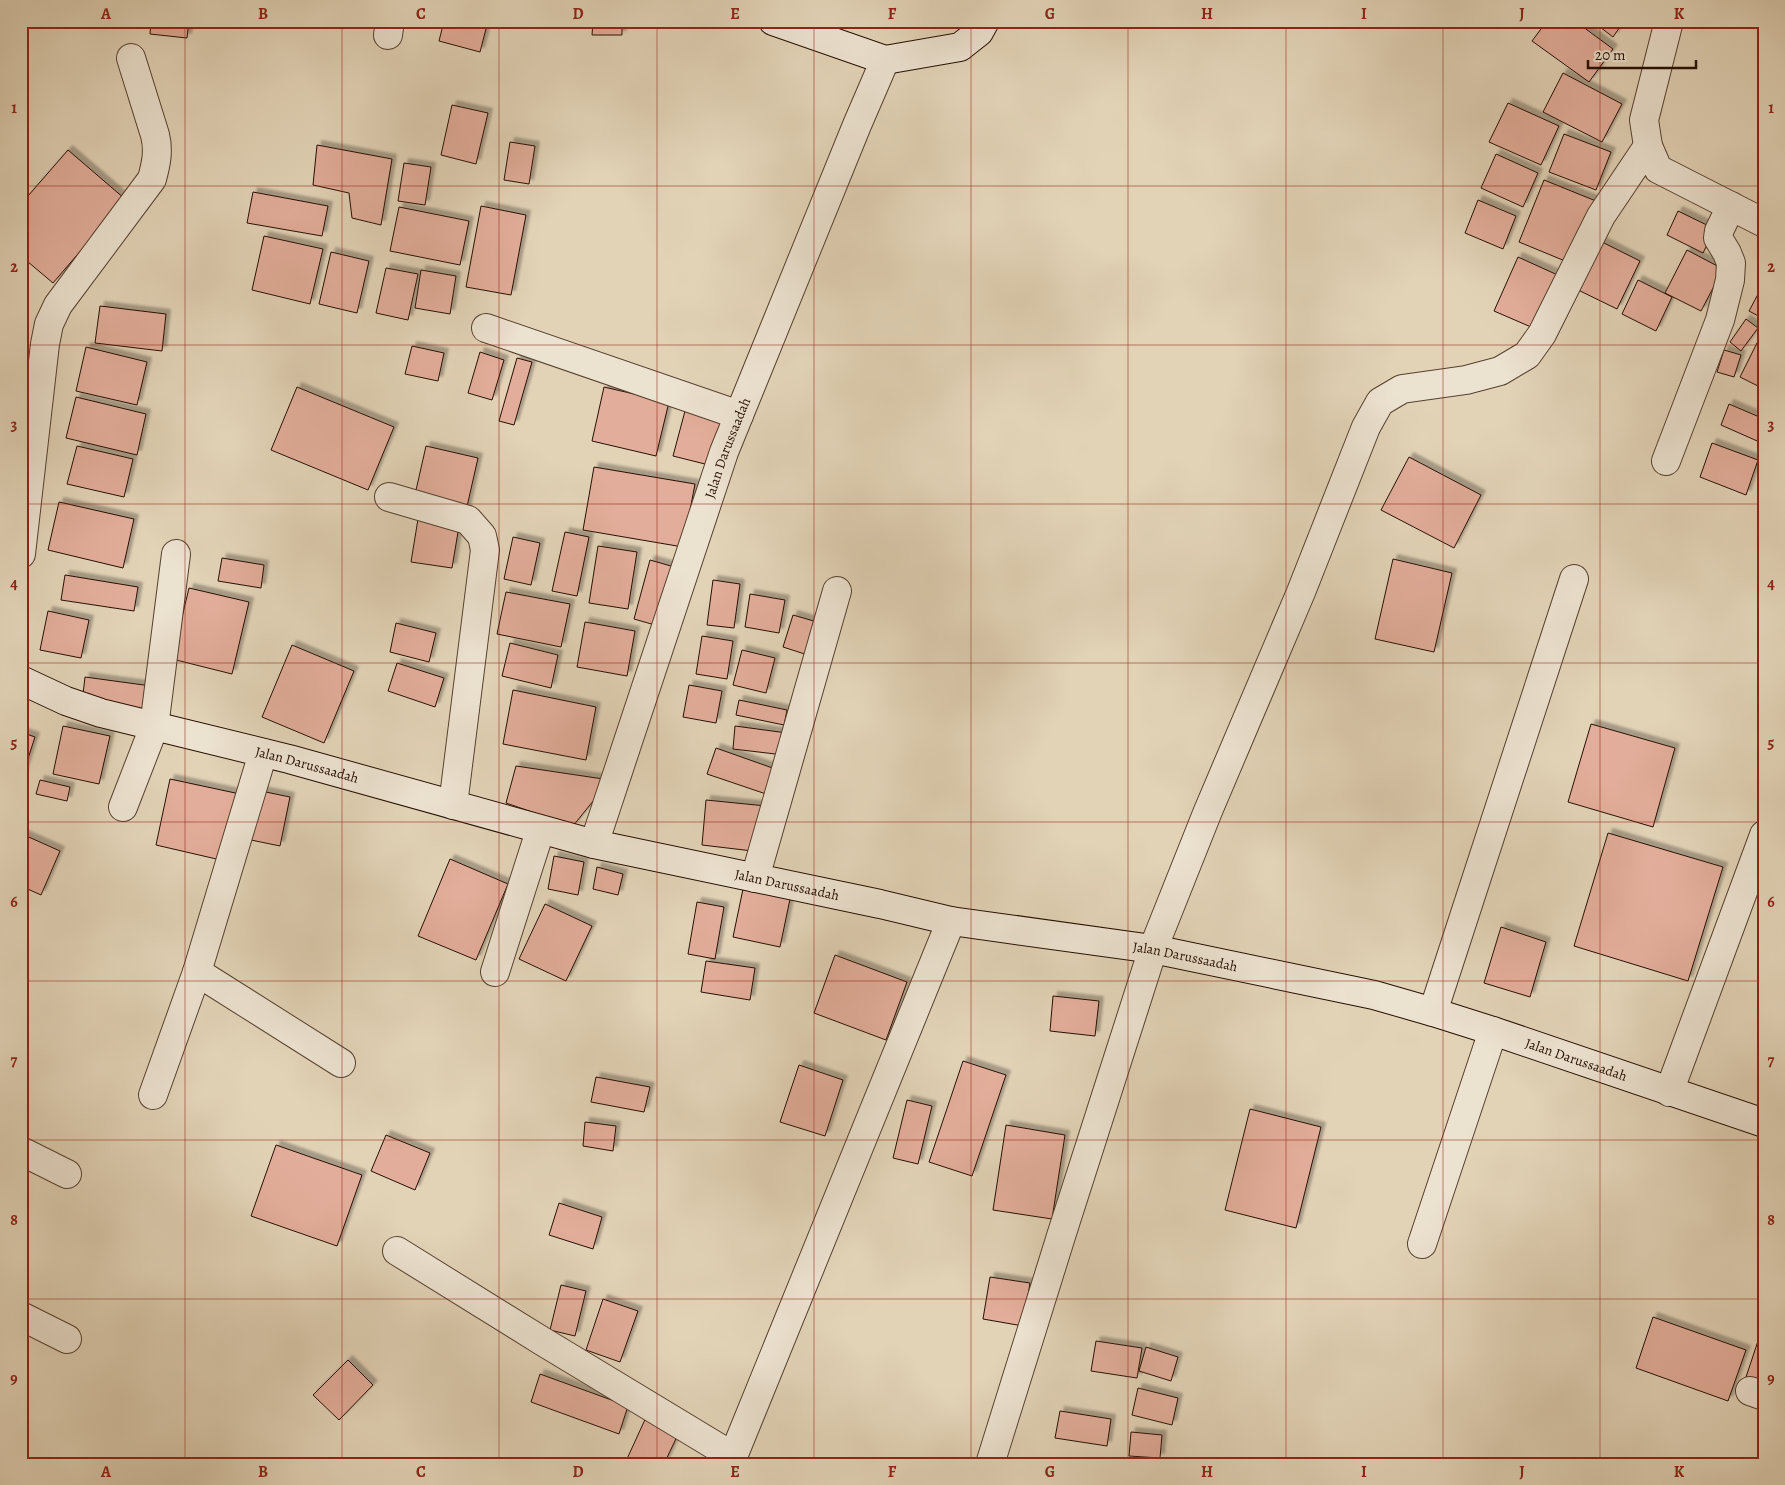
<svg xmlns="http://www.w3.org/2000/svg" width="1785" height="1485" viewBox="0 0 1785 1485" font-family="Alegreya,serif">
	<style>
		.building { fill: #e2ad9a; stroke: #270f02; filter: url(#shadow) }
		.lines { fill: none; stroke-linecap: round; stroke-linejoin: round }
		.street-casing { stroke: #56402f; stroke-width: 30 }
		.secondary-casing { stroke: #270f02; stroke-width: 30 }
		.street { stroke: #ece2d0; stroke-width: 28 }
		.secondary { stroke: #ece2d0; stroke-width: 28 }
		.grid { fill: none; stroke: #8f2418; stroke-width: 1; stroke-opacity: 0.55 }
		.labels { text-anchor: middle; stroke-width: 4; stroke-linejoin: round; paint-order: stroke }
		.street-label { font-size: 14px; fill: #270f02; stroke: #ece2d0 }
		.neatline { fill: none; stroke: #8f2418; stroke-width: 2 }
		.grid-label { font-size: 16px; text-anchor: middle; font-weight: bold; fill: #8f2418 }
	</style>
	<defs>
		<filter id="shadow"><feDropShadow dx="4.5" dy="-4.5" stdDeviation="1" flood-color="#0004"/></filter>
	</defs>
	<rect width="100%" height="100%" fill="#e2d3b7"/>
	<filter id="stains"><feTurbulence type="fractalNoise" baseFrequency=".004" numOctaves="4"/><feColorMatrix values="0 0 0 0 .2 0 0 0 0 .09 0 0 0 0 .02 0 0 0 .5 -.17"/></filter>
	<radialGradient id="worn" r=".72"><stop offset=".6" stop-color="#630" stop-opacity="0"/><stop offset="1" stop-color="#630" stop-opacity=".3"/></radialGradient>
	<!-- building -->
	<path class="building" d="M 151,21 L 189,21 L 187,38 L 150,34 Z
		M 444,21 L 488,21 L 480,52 L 439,41 Z
		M 593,21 L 622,21 L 622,35 L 592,35 Z
		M 1547,21 L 1575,21 L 1613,49 L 1589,82 L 1532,41 Z
		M 1592,21 L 1624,21 L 1613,37 Z
		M 1563,73 L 1622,104 L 1602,142 L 1543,112 Z
		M 1508,103 L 1559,126 L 1541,165 L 1489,142 Z
		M 452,105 L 488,113 L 476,164 L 441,155 Z
		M 1564,134 L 1611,152 L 1596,190 L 1549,172 Z
		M 510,142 L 535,146 L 529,184 L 504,180 Z
		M 317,145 L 392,159 L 381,225 L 352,218 L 349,193 L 313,185 Z
		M 68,150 L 125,199 L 53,283 L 21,256 L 21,204 Z
		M 1496,154 L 1538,173 L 1523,207 L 1481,188 Z
		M 404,163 L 431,167 L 425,205 L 398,201 Z
		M 1544,180 L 1596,201 L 1570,263 L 1519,242 Z
		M 253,192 L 328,206 L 322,236 L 247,223 Z
		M 1478,200 L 1516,216 L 1503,249 L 1465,233 Z
		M 481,206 L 526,215 L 511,295 L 466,287 Z
		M 399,207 L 469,221 L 460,265 L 390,251 Z
		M 1678,211 L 1715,229 L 1703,253 L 1667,235 Z
		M 264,236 L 323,249 L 310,304 L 252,290 Z
		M 1596,239 L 1640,261 L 1617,309 L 1572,287 Z
		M 1687,250 L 1723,269 L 1701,311 L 1665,293 Z
		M 331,252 L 369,261 L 357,313 L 319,304 Z
		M 1518,257 L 1562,277 L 1538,330 L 1494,311 Z
		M 386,268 L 418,274 L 408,320 L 376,313 Z
		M 421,270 L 456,276 L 450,314 L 415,308 Z
		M 1638,280 L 1672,297 L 1656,331 L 1622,314 Z
		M 1764,283 L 1764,319 L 1749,311 Z
		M 100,306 L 166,314 L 162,351 L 95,343 Z
		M 1746,319 L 1758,328 L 1741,351 L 1730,342 Z
		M 1762,333 L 1764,334 L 1764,389 L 1740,377 Z
		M 412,346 L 444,353 L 438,381 L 405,374 Z
		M 86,347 L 147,362 L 137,405 L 76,391 Z
		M 1724,350 L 1741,355 L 1734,377 L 1717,372 Z
		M 480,352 L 504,360 L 492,400 L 468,393 Z
		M 517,358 L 532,362 L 514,425 L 499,421 Z
		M 297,387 L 394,427 L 368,490 L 271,450 Z
		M 604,387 L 669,402 L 656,456 L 592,441 Z
		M 76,397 L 146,414 L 137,455 L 66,438 Z
		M 1729,404 L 1764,419 L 1764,444 L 1721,425 Z
		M 685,411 L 724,421 L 713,466 L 673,456 Z
		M 1712,443 L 1758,460 L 1746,495 L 1700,477 Z
		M 77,446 L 133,459 L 124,497 L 67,484 Z
		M 426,446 L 478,458 L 466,511 L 414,499 Z
		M 1409,457 L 1481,495 L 1454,548 L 1381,510 Z
		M 594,467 L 695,484 L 683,547 L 583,530 Z
		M 59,502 L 134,519 L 123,568 L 48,550 Z
		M 418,519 L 459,526 L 452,568 L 411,562 Z
		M 565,532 L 589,537 L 577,596 L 552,591 Z
		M 513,537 L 540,543 L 531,585 L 504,579 Z
		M 598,546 L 637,552 L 628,609 L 589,603 Z
		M 222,558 L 264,565 L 261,588 L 218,581 Z
		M 1393,559 L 1452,573 L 1434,652 L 1375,639 Z
		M 650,560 L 678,568 L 662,627 L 634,619 Z
		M 65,575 L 138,587 L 134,611 L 61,600 Z
		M 713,580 L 740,584 L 734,628 L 707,625 Z
		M 189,588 L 249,602 L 232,674 L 172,659 Z
		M 506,592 L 570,604 L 561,647 L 497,634 Z
		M 750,594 L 785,600 L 779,633 L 745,627 Z
		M 48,611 L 89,620 L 81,658 L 40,650 Z
		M 793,615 L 824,624 L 814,657 L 783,647 Z
		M 585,622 L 635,631 L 627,676 L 577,667 Z
		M 396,623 L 436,633 L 429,662 L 390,652 Z
		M 702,636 L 733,641 L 727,679 L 696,674 Z
		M 510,643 L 558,655 L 551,688 L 502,676 Z
		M 292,645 L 354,671 L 324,743 L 262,717 Z
		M 742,650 L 775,658 L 766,693 L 733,685 Z
		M 397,663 L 444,678 L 435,707 L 388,691 Z
		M 85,677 L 151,686 L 148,711 L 82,703 Z
		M 689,685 L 722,691 L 716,723 L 683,717 Z
		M 513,690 L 596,707 L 586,760 L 503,744 Z
		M 739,700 L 787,710 L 784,725 L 736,715 Z
		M 1591,724 L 1675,748 L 1653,827 L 1568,802 Z
		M 63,726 L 110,736 L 99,784 L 53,774 Z
		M 735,726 L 787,733 L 784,755 L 733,749 Z
		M 21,732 L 35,737 L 21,780 Z
		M 716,748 L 781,771 L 772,796 L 707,774 Z
		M 516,766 L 610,780 L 573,826 L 506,803 Z
		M 170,779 L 240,794 L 225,861 L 156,845 Z
		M 40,780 L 70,787 L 67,801 L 36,794 Z
		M 261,791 L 290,797 L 280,846 L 251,840 Z
		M 706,800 L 766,806 L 761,852 L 702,845 Z
		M 1608,833 L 1723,867 L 1688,981 L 1574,946 Z
		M 22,834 L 60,851 L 41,895 L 21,886 Z
		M 554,856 L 584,862 L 578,895 L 548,889 Z
		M 450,859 L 508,884 L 476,960 L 418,936 Z
		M 597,867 L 623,874 L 618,895 L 593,889 Z
		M 743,889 L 790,899 L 780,947 L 733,937 Z
		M 697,902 L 724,907 L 715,959 L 688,954 Z
		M 545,904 L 592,926 L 566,981 L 519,959 Z
		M 1501,927 L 1546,942 L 1530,997 L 1484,983 Z
		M 835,955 L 907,982 L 886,1040 L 814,1013 Z
		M 706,961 L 755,968 L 750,1000 L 701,992 Z
		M 1053,996 L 1099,1001 L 1095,1036 L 1050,1031 Z
		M 963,1061 L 1006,1075 L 972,1176 L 929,1162 Z
		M 799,1065 L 843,1080 L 825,1136 L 780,1122 Z
		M 596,1077 L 650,1087 L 644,1112 L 591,1102 Z
		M 907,1100 L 932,1106 L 918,1164 L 893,1158 Z
		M 1250,1109 L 1321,1127 L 1296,1228 L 1225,1210 Z
		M 585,1122 L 616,1126 L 613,1151 L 583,1146 Z
		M 1006,1125 L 1065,1135 L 1052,1219 L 993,1210 Z
		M 386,1135 L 430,1153 L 415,1190 L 371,1171 Z
		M 276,1145 L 362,1175 L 337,1246 L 251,1216 Z
		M 559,1203 L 602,1217 L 593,1249 L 549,1235 Z
		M 990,1277 L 1030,1283 L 1023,1326 L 983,1319 Z
		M 561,1285 L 586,1291 L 575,1336 L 550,1330 Z
		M 603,1299 L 638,1311 L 620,1362 L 586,1350 Z
		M 1653,1317 L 1746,1350 L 1728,1401 L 1636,1368 Z
		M 1764,1323 L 1764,1383 L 1746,1377 Z
		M 1096,1341 L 1142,1348 L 1137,1378 L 1091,1371 Z
		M 1146,1347 L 1178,1357 L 1171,1381 L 1139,1371 Z
		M 348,1360 L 373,1385 L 339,1420 L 313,1395 Z
		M 540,1374 L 628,1406 L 619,1434 L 531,1402 Z
		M 1138,1388 L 1178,1398 L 1172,1425 L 1132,1415 Z
		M 1060,1411 L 1111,1419 L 1107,1446 L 1055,1438 Z
		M 648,1413 L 681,1428 L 664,1464 L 633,1464 L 626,1461 Z
		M 1131,1432 L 1162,1435 L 1160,1458 L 1129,1456 Z"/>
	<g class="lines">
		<!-- street casing -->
		<g class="street-casing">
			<g id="street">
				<path d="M 1669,21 L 1644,120 L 1648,146 L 1658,169 L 1764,223"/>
				<path d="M 388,35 L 390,21"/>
				<path d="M 486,328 L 739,415"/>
				<path d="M 1666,461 L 1720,320 L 1730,280 L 1731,263 L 1727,253 L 1718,238 L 1719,231 L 1731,206"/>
				<path d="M 389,497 L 468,520 L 482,536 L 485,550 L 453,805"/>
				<path d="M 21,554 L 45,344 L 49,324 L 58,305 L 152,179 C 156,164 159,151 155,135 L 131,58"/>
				<path d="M 263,753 L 197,972 L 341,1063"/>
				<path d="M 123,807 L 154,727 L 176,554"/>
				<path id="s1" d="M 594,844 L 724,452 L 857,125 L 885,60"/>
				<path d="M 755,878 L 837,591"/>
				<path d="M 495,972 L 540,831"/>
				<path d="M 1433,1012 L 1574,579"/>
				<path d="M 1669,1092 L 1764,835"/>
				<path d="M 153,1095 L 197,972"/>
				<path d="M 21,1151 L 67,1174"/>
				<path d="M 1422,1244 L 1493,1031"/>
				<path d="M 397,1251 L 542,1341 L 734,1457"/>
				<path d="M 21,1316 L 67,1339"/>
				<path d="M 1750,1391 L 1764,1396"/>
				<path d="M 730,1464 L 951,921"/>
				<path d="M 990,1464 L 1062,1233 L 1153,949 L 1208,811 L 1301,592 L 1366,427 L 1380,402 L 1402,389 L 1466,380 L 1500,371 L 1527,355 L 1542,334 L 1601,216 L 1648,146"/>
			</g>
		</g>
		<!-- secondary casing -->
		<g class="secondary-casing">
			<g id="secondary">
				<path d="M 773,21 L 885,60 L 960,47 L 979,32 L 985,21"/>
				<path id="s2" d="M 21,680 L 66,701 L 101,713 L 289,759 L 594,844 L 880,904 L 951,921 L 1153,949 L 1374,995 L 1433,1012 L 1493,1031 L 1764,1123"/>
			</g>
		</g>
		<!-- street -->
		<use href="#street" class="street"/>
		<!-- secondary -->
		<use href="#secondary" class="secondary"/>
	</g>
	<!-- grid -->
	<path class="grid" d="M 185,21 L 185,1464M 342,21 L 342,1464M 499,21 L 499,1464M 657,21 L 657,1464M 814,21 L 814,1464M 971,21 L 971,1464M 1128,21 L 1128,1464M 1286,21 L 1286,1464M 1443,21 L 1443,1464M 1600,21 L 1600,1464M 21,186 L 1764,186M 21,345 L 1764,345M 21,504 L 1764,504M 21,663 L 1764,663M 21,822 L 1764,822M 21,981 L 1764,981M 21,1140 L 1764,1140M 21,1299 L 1764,1299"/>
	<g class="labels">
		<!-- street labels -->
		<g class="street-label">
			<text dy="5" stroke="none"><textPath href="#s1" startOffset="418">Jalan Darussaadah</textPath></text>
			<text dy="5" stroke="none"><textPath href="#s2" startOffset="299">Jalan Darussaadah</textPath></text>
			<text dy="5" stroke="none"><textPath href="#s2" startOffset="794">Jalan Darussaadah</textPath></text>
			<text dy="5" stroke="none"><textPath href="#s2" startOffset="1199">Jalan Darussaadah</textPath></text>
			<text dy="5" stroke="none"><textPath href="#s2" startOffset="1604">Jalan Darussaadah</textPath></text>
		</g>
	</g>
	<!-- margin -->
	<rect width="1785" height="1485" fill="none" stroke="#e2d3b7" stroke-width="55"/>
	<!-- scale -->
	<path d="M1588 60v8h108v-8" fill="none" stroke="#270f02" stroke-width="2.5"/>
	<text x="1595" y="60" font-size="15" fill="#270f02" stroke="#ece2d0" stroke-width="4" paint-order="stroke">20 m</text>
	<rect x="28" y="28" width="1730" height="1430" class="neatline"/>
	<g class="grid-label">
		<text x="106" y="19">A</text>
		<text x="263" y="19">B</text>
		<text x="421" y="19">C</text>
		<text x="578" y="19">D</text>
		<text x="735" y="19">E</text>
		<text x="892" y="19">F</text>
		<text x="1050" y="19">G</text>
		<text x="1207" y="19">H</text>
		<text x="1364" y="19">I</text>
		<text x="1522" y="19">J</text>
		<text x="1679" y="19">K</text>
		<text x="14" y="113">1</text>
		<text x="1771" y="113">1</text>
		<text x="14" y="272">2</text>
		<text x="1771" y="272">2</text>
		<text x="14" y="430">3</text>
		<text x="1771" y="430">3</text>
		<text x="14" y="589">4</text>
		<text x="1771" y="589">4</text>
		<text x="14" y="748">5</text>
		<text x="1771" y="748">5</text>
		<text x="14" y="907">6</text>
		<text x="1771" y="907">6</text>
		<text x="14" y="1066">7</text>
		<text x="1771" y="1066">7</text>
		<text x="14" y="1225">8</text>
		<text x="1771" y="1225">8</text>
		<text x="14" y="1384">9</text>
		<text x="1771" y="1384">9</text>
		<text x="106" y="1477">A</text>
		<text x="263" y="1477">B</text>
		<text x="421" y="1477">C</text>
		<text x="578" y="1477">D</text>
		<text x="735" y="1477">E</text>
		<text x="892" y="1477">F</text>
		<text x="1050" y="1477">G</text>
		<text x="1207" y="1477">H</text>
		<text x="1364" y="1477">I</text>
		<text x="1522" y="1477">J</text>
		<text x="1679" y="1477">K</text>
	</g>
	<rect width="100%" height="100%" filter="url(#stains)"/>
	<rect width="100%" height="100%" fill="url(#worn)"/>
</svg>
